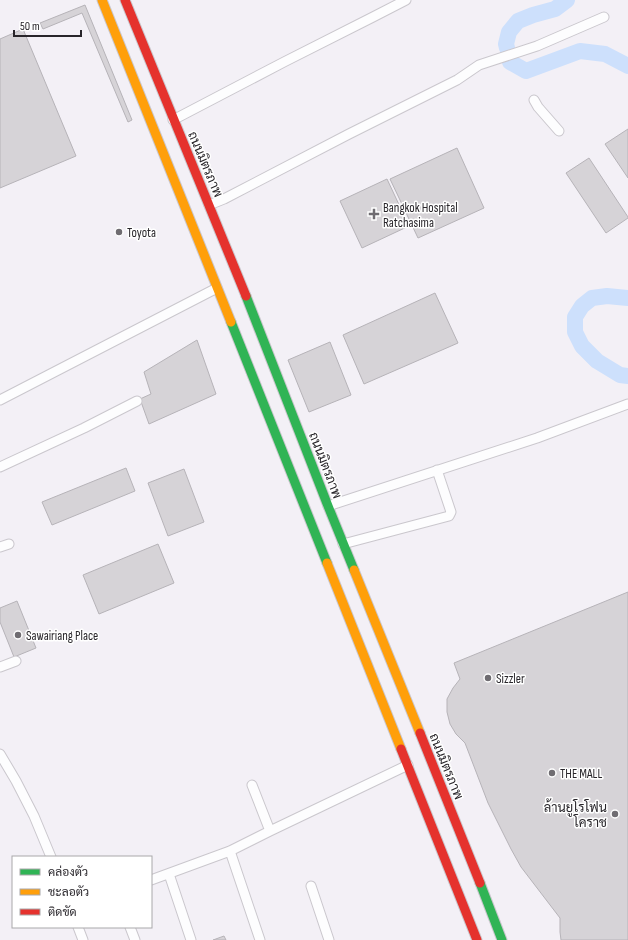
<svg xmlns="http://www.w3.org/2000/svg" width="628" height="940" viewBox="0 0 628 940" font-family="'Sofia Sans Condensed',Sarabun,sans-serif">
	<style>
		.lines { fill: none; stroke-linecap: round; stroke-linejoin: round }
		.river { stroke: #cde0fc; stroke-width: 16 }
		.building { fill: #d6d3d7; stroke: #b6b3b8 }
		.street-casing { stroke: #cac7cd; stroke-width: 11 }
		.fast-casing { stroke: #cac7cd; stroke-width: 11 }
		.slow-casing { stroke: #cac7cd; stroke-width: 11 }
		.jam-casing { stroke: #cac7cd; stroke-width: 11 }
		.street { stroke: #fdfdfe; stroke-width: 9 }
		.fast { stroke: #30b455; stroke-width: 9 }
		.slow { stroke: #ff9f0a; stroke-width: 9 }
		.jam { stroke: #e5322d; stroke-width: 9 }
		.poi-dot { fill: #6f6c71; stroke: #fff; stroke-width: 1.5 }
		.labels { text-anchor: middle; stroke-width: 3; stroke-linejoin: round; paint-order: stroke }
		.street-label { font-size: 13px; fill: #28252a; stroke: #fff }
		.poi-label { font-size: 13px; fill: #28252a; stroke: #fff; text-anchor: start }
	</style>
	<rect width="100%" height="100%" fill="#f3f0f6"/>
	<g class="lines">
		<!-- river -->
		<path class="river" d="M 507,48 L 506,44 L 509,32 L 518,21 L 533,15 L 555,9 L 567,0
			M 510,62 L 526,71 L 580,51 L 605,54 L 628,66
			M 628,298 L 607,296 L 592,298 L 582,306 L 575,317 L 575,332 L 582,346 L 597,361 L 620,375 L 628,376"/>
	</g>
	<!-- building -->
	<path class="building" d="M 85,5 L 132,120 L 128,122 L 82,13 L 43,29 L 40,23 Z
		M 23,29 L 76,156 L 0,188 L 0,39 Z
		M 628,129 L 628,178 L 605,144 Z
		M 457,148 L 484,208 L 418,238 L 390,179 Z
		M 589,158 L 628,217 L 628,218 L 606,233 L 566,173 Z
		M 387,179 L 409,226 L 362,248 L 340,201 Z
		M 435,293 L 458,343 L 364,384 L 343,335 Z
		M 197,340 L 216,394 L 149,424 L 140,399 L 151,394 L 144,372 Z
		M 330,342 L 351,395 L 309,412 L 288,360 Z
		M 126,468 L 135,491 L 52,525 L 42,502 Z
		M 184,469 L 204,522 L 168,536 L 148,483 Z
		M 158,544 L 174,583 L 99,614 L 83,575 Z
		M 628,592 L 628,940 L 561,940 L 560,932 L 560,918 L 521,867 L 511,849 L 488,803 L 465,743 L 456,734 L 450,724 L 447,712 L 447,699 L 453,688 L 460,679 L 454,663 Z
		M 17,601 L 36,648 L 14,657 L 0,622 L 0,608 Z
		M 224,936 L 226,940 L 213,940 Z"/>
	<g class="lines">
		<!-- street casing -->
		<g class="street-casing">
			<path id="street" d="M 534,100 L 538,107 L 559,131
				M 173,120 L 284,62 L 373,17 L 406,0
				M 209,205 L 224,199 L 349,134 L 457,80 L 479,65 L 537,46 L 604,17
				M 0,400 L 217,288
				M 0,467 L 84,428 L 137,401
				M 328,506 L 537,438 L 628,404
				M 343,544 L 449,516 L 451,512 L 437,470
				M 0,547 L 9,544
				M 0,667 L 16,661
				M 0,754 L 16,781 L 34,816 L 51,857
				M 252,785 L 270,831
				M 230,851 L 260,940
				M 169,874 L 191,940
				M 151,880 L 230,851 L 270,831 L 408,765
				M 311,886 L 329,940
				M 78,927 L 83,940
				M 130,927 L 135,940"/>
		</g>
		<!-- fast casing -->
		<g class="fast-casing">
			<path id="fast" d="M 246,296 L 328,506 L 354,570
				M 231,322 L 327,563
				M 480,883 L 502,940"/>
		</g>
		<!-- slow casing -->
		<g class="slow-casing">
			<path id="slow" d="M 102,0 L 231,322
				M 327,563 L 401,749
				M 354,570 L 420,733"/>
		</g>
		<!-- jam casing -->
		<g class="jam-casing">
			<path id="jam" d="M 125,0 L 246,296
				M 420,733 L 480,883
				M 401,749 L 477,940"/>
		</g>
		<!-- street -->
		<use href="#street" class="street"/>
		<!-- fast -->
		<use href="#fast" class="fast"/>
		<!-- slow -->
		<use href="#slow" class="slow"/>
		<!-- jam -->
		<use href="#jam" class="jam"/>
	</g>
	<!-- markers -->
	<g class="poi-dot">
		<path d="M372 208h4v4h4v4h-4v4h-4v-4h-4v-4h4z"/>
		<circle cx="119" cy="232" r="4"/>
		<circle cx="18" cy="635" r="4"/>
		<circle cx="488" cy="678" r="4"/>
		<circle cx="552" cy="773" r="4"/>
		<circle cx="615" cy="814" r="4"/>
	</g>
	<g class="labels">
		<!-- street labels -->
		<g class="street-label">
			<text transform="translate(206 164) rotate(67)" y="5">ถนนมิตรภาพ</text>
			<text transform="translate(326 465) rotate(69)" y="5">ถนนมิตรภาพ</text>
			<text transform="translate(447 766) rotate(68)" y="5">ถนนมิตรภาพ</text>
		</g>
		<!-- poi labels -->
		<g class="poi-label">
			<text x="383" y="212">Bangkok Hospital<tspan x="383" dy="15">Ratchasima</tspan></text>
			<text x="127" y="237">Toyota</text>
			<text x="26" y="640">Sawairiang Place</text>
			<text x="496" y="683">Sizzler</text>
			<text x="560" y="778">THE MALL</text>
			<text x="607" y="812" text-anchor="end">ล้านยูโรโฟน<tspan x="607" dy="15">โคราช</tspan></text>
		</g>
	</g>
	<!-- legend -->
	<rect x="12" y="856" width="140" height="72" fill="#ffffff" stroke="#a9a8aa"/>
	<rect x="20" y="869" width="20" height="6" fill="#30b455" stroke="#a9a8aa"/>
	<text x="48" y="876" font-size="12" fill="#28252a">คล่องตัว</text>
	<rect x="20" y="889" width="20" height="6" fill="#ff9f0a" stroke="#a9a8aa"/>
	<text x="48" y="896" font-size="12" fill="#28252a">ชะลอตัว</text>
	<rect x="20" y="909" width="20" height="6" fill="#e5322d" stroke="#a9a8aa"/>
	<text x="48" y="916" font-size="12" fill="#28252a">ติดขัด</text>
	<!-- scale -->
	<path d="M14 30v6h67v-6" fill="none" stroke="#28252a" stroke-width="2"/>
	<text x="20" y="30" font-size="12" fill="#28252a" stroke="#ffffff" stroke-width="3" paint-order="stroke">50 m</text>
</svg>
